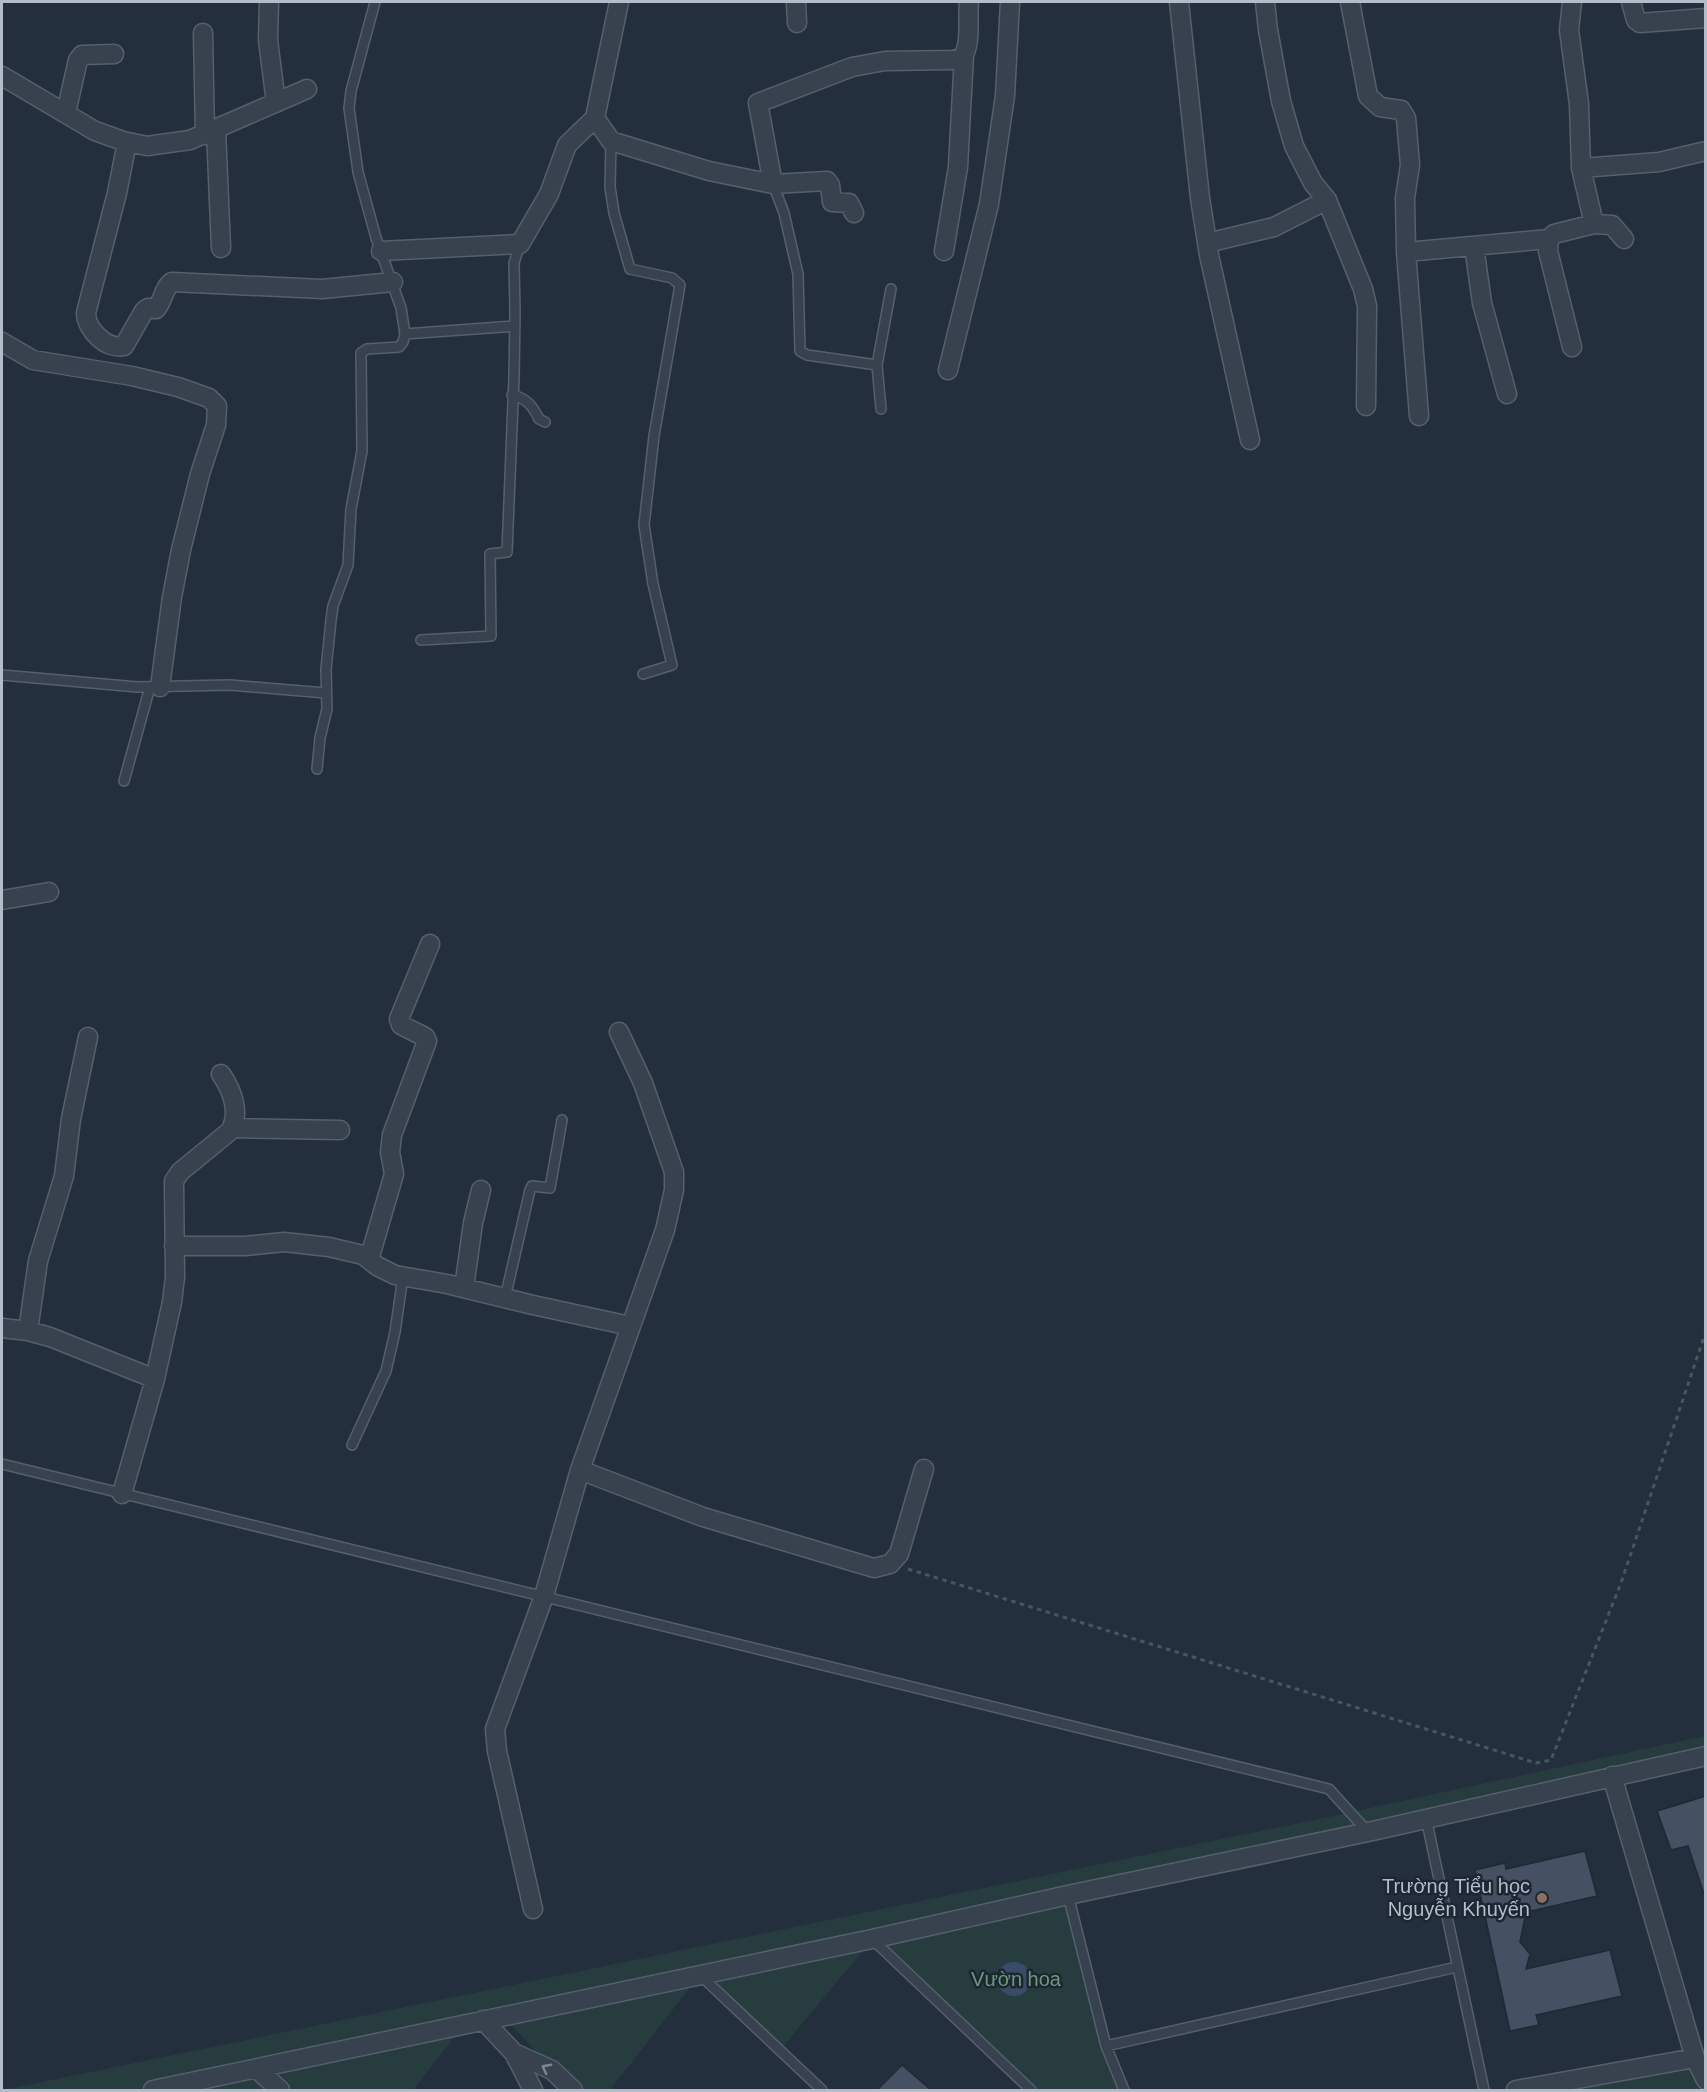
<svg xmlns="http://www.w3.org/2000/svg" width="1707" height="2092" viewBox="0 0 1707 2092" font-family="Arial,sans-serif">
	<style>
		.green { fill: #263c3f }
		.water { fill: #394c67 }
		.building { fill: #455162; stroke: #1f2835; stroke-width: 1.5 }
		.lines { fill: none; stroke-linecap: round; stroke-linejoin: round }
		.service-casing { stroke: #565f6c; stroke-width: 12 }
		.minor-casing { stroke: #565f6c; stroke-width: 21 }
		.path { stroke: #44595c; stroke-width: 3; stroke-dasharray: 4.5 4.5; stroke-linecap: butt }
		.service { stroke: #38414e; stroke-width: 9 }
		.minor { stroke: #38414e; stroke-width: 18 }
		.oneway { stroke: #7c8592 }
		.education-dot { fill: #8d6e63; stroke: #1d2633; stroke-width: 2 }
		.labels { text-anchor: middle; stroke-width: 5; stroke-linejoin: round; paint-order: stroke }
		.poi-label { font-size: 20px; fill: #b4bcc9; stroke: #1d2633; text-anchor: end }
		.park-label { font-size: 20px; fill: #6b9a76; stroke: #1d2633 }
	</style>
	<rect width="100%" height="100%" fill="#242f3e"/>
	<!-- green -->
	<path class="green" d="M 1705,1736 L 1705,1756 L 1368,1831 L 1351,1812 Z
		M 1348,1813 L 1366,1831 L 1068,1895 L 1123,2090 L 1031,2090 L 873,1939 L 145,2090 L 3,2090 Z
		M 872,1940 L 780,2050 L 701,1976 Z
		M 699,1976 L 610,2090 L 573,2090 L 503,2017 Z
		M 462,2027 L 413,2090 L 283,2090 L 261,2070 Z
		M 1695,2059 L 1706,2083 L 1705,2090 L 1521,2090 Z
		M 256,2070 L 278,2090 L 190,2090 Z"/>
	<!-- water -->
	<path class="water" d="M997 1979a17 17 0 1 1 34 0a17 17 0 1 1-34 0Z"/>
	<!-- building -->
	<path class="building" d="M 1706,1796 L 1706,1900 L 1688,1846 L 1671,1850 L 1657,1811 Z
		M 1585,1851 L 1597,1896 L 1526,1912 L 1520,1942 L 1530,1954 L 1526,1969 L 1610,1950 L 1622,1996 L 1536,2015 L 1539,2025 L 1510,2031 L 1475,1870 L 1505,1863 L 1506,1869 Z
		M 902,2065 L 931,2090 L 877,2090 Z"/>
	<g class="lines">
		<!-- service casing -->
		<g class="service-casing">
			<path id="service" d="M 611,141 L 610,187 L 614,213 L 630,269 L 672,278 L 680,285 L 654,436 L 644,525 L 653,584 L 672,665 L 643,674
				M 773,184 L 784,213 L 798,274 L 800,351 L 807,355 L 877,365 L 891,289
				M 405,334 L 515,326
				M 877,365 L 881,409
				M 512,395 C 526,398 533,406 539,419 L 545,422
				M 421,640 L 491,636 L 490,554 L 507,552 L 514,377 L 515,312 L 514,263 L 520,244
				M 2,675 L 137,687 L 230,685 L 326,693
				M 317,769 L 320,738 L 327,709 L 326,669 L 331,620 L 333,606 L 348,565 L 351,509 L 362,451 L 361,353 L 367,349 L 399,347 L 403,342 L 405,334 L 401,308 L 376,238 L 358,172 L 349,108 L 351,91 L 375,2
				M 124,781 L 150,687
				M 505,1298 L 530,1190 L 532,1186 L 550,1188 L 562,1120
				M 352,1445 L 386,1371 L 395,1332 L 403,1276
				M 2,1464 L 1329,1789 L 1368,1832
				M 1426,1818 L 1484,2090
				M 1068,1895 L 1106,2046 L 1124,2090
				M 872,1939 L 1031,2090
				M 700,1975 L 822,2090
				M 1106,2046 L 1457,1967"/>
		</g>
		<!-- minor casing -->
		<g class="minor-casing">
			<path id="minor" d="M 269,2 L 268,40 L 276,103
				M 796,2 L 797,23
				M 1179,2 L 1200,198 L 1209,255 L 1250,440
				M 1265,2 L 1268,30 L 1281,101 L 1294,146 L 1313,183 L 1327,200 L 1363,289 L 1367,306 L 1366,406
				M 1350,2 L 1368,96 L 1380,107 L 1401,110 L 1406,118 L 1410,165 L 1405,198 L 1406,252 L 1419,416
				M 1572,2 L 1569,30 L 1579,104 L 1581,168 L 1594,224 L 1612,225 L 1624,239
				M 1631,2 L 1636,20 L 1640,23 L 1706,18
				M 203,33 L 205,135
				M 2,76 L 95,131 L 123,141 L 147,146 L 190,140 L 307,89
				M 66,113 L 78,60 L 82,55 L 114,54
				M 595,118 L 611,141 L 709,171 L 773,184 L 758,103 L 852,67 L 885,61 L 952,60 L 962,58 C 972,44 967,18 969,2
				M 216,130 L 221,248
				M 127,142 L 117,193 L 86,313 C 86,329 106,350 124,346 L 144,311 L 148,308 L 156,309 C 163,301 164,287 172,282 L 322,289 L 393,282
				M 1581,168 L 1659,162 L 1706,151
				M 773,184 L 827,181 L 830,185 L 832,202 L 849,203 L 854,213
				M 1207,243 L 1274,227 L 1327,200
				M 1474,246 L 1482,303 L 1507,394
				M 381,251 L 520,244 L 549,194 L 567,145 L 595,118 L 619,2
				M 944,251 L 958,167 L 964,55
				M 1406,252 L 1549,239
				M 2,342 L 33,360 L 132,376 L 178,387 L 209,398 L 217,406 L 216,425 L 200,474 L 181,550 L 172,597 L 160,687
				M 1572,347 L 1548,251 L 1549,239 L 1554,234 L 1594,224
				M 948,370 L 989,204 L 1005,96 L 1010,2
				M 2,900 L 49,892
				M 232,1128 L 340,1130
				M 174,1246 L 245,1246 L 284,1242 L 329,1247 L 363,1255 L 377,1266 L 395,1275 L 447,1284 L 533,1305 L 630,1326
				M 369,1260 L 394,1174 L 390,1152 L 392,1135 L 427,1041 L 425,1037 L 401,1025 L 399,1019 L 430,944
				M 464,1288 L 473,1223 L 481,1190
				M 2,1328 L 28,1331 L 50,1337 L 155,1379
				M 28,1331 L 38,1261 L 64,1176 L 71,1119 L 88,1037
				M 580,1470 L 703,1517 L 874,1568 L 890,1564 L 899,1554 L 924,1469
				M 122,1494 L 155,1379 L 172,1302 L 175,1277 L 174,1181 L 180,1172 L 230,1131 C 241,1113 232,1090 221,1074
				M 1612,1776 L 1695,2058 L 1706,2080
				M 533,1909 L 497,1751 L 495,1729 L 544,1596 L 580,1470 L 665,1230 L 674,1190 L 674,1172 L 643,1083 L 619,1032
				M 483,2020 L 514,2053 L 533,2090
				M 514,2053 L 552,2070 L 573,2090
				M 257,2069 L 280,2090
				M 153,2090 L 872,1939 L 1068,1895 L 1368,1832 L 1706,1756
				M 1516,2090 L 1695,2058"/>
		</g>
		<!-- path -->
		<path class="path" d="M 908,1569 L 1536,1763 L 1551,1760 L 1621,1583 L 1706,1331"/>
		<!-- service -->
		<use href="#service" class="service"/>
		<!-- minor -->
		<use href="#minor" class="minor"/>
	</g>
	<!-- one-way arrows -->
	<defs><path id="oneway-chevron" d="M-2-3.5L2.5 0L-2 3.5" fill="none" stroke-width="1.6" stroke-linecap="round" stroke-linejoin="round" transform="scale(1.5)"/></defs>
	<use class="oneway" href="#oneway-chevron" transform="translate(546 2068) rotate(-152)"/>
	<!-- markers -->
	<circle class="education-dot" cx="1542" cy="1898" r="6"/>
	<g class="labels">
		<!-- poi labels -->
		<g class="poi-label">
			<text x="1530" y="1893">Trường Tiểu học<tspan x="1530" dy="23">Nguyễn Khuyến</tspan></text>
		</g>
		<!-- park labels -->
		<g class="park-label">
			<text x="1016" y="1986">Vườn hoa</text>
		</g>
	</g>
	<!-- border -->
	<rect width="1707" height="2092" fill="none" stroke="#b4bcc9" stroke-width="6"/>
</svg>
